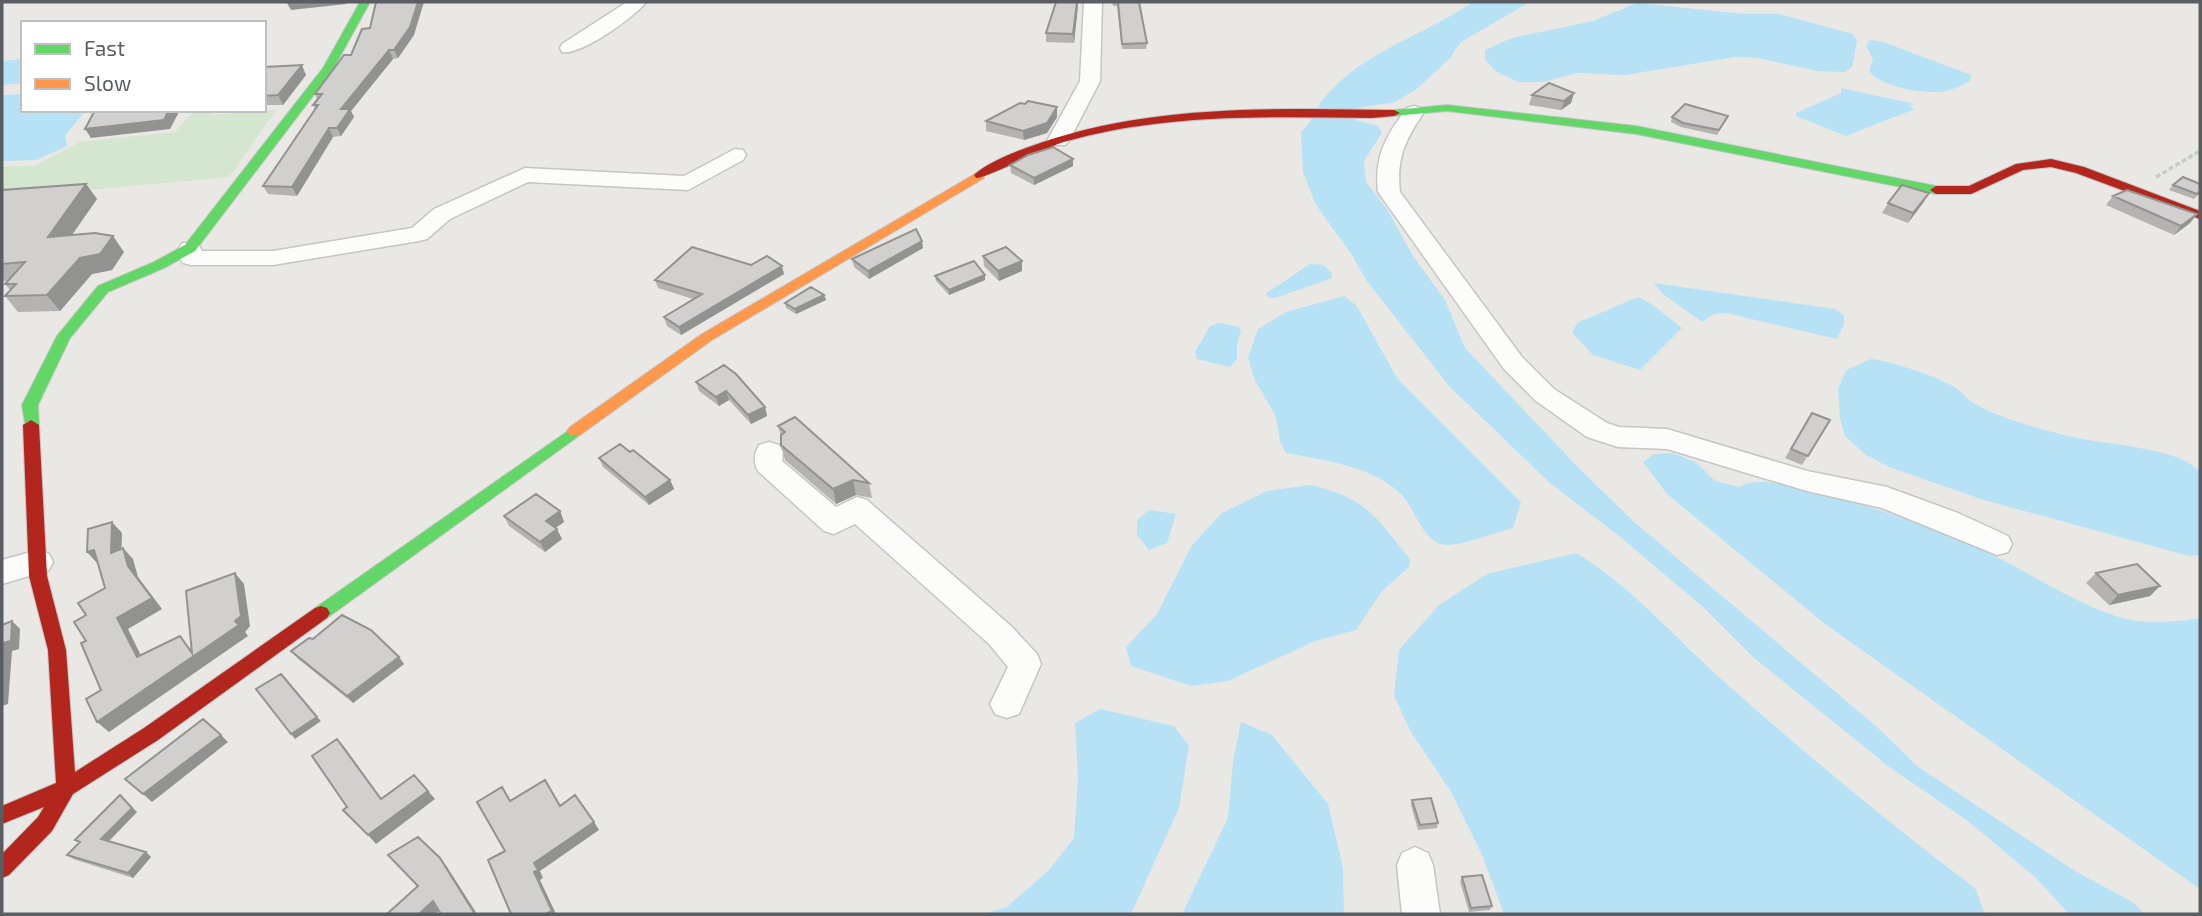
<svg xmlns="http://www.w3.org/2000/svg" width="2202" height="916" viewBox="0 0 2202 916" font-family="'Exo 2',sans-serif">
	<style>
		.green { fill: #d4e6cf }
		.water { fill: #b7e2f5 }
		.lines { fill: none; stroke-linecap: round; stroke-linejoin: round }
		.street-casing { stroke: #c5c5c4; stroke-width: 3 }
		.fast-casing { stroke: #c6c6c6; stroke-width: 2 }
		.slow-casing { stroke: #c6c6c6; stroke-width: 2 }
		.jam-casing { stroke: #c6c6c6; stroke-width: 2 }
		.path { stroke: #c5cbc7; stroke-width: 3.5; stroke-dasharray: 5 2.5; stroke-linecap: butt }
		.street { fill: #fcfcfb; fill-rule: evenodd }
		.fast { fill: #63d668; fill-rule: evenodd }
		.slow { fill: #ff974d; fill-rule: evenodd }
		.jam { fill: #b3261e; fill-rule: evenodd }
		.wall { fill: #b4b3b1 }
		.shaded-wall { fill: #929290 }
		.building { fill: #d1d0ce; stroke: #929290; stroke-width: 2 }
	</style>
	<rect width="100%" height="100%" fill="#e9e8e4"/>
	<!-- green -->
	<path class="green" d="M 199,110 L 213,110 L 213,115 L 276,110 L 229,177 L 2,198 L 2,166 L 35,166 L 80,142 L 175,132 L 190,115 Z"/>
	<!-- water -->
	<path class="water" d="M 1473,2 L 1530,2 L 1461,42 L 1450,58 L 1418,88 L 1395,102 L 1358,108 L 1355,120 L 1378,126 L 1382,133 L 1364,161 L 1366,182 L 1388,211 L 1413,256 L 1445,300 L 1465,348 L 1576,465 L 1633,521 L 1877,727 L 1917,766 L 2075,871 L 2134,903 L 2145,914 L 2069,914 L 2036,878 L 1968,821 L 1888,766 L 1753,657 L 1703,607 L 1619,536 L 1550,483 L 1450,387 L 1366,280 L 1352,255 L 1316,205 L 1303,172 L 1301,132 C 1310,123 1313,115 1319,105 C 1326,93 1343,78 1354,70 C 1391,43 1435,28 1473,2 Z
		M 1637,3 L 1744,14 L 1779,14 L 1853,34 L 1857,41 L 1852,67 L 1845,72 L 1817,71 L 1758,58 L 1735,57 L 1625,75 L 1577,73 L 1543,82 L 1518,82 L 1495,71 L 1485,59 L 1485,50 L 1512,38 L 1593,21 Z
		M 1870,40 L 1883,42 L 1971,75 L 1970,81 C 1960,86 1949,92 1938,92 C 1918,93 1880,86 1869,71 L 1873,59 L 1866,46 Z
		M 23,59 L 23,83 L 2,85 L 2,61 Z
		M 1841,88 L 1915,104 L 1909,106 L 1915,109 L 1846,136 L 1796,116 L 1796,113 L 1841,93 Z
		M 23,94 L 23,110 L 86,110 L 65,136 L 67,146 L 36,160 L 2,161 L 2,95 Z
		M 1310,264 L 1324,265 L 1331,272 L 1332,278 L 1278,297 L 1270,298 L 1265,294 Z
		M 1654,283 L 1835,309 L 1844,315 L 1844,324 L 1837,339 L 1726,313 L 1714,314 L 1702,322 L 1663,294 Z
		M 1344,296 L 1357,306 L 1397,378 L 1521,502 L 1513,528 C 1496,532 1455,549 1440,544 C 1420,536 1415,508 1401,494 C 1373,466 1323,460 1286,453 L 1280,441 L 1276,417 L 1255,380 L 1248,358 L 1258,329 L 1286,312 Z
		M 1638,297 L 1650,303 L 1682,328 L 1640,370 L 1593,355 L 1572,333 L 1577,323 Z
		M 1221,323 L 1238,327 L 1241,331 L 1237,344 L 1237,359 L 1230,367 L 1197,359 L 1195,352 L 1210,326 Z
		M 1871,359 C 1892,361 1938,377 1956,388 C 1962,392 1966,399 1972,402 C 2001,420 2041,429 2073,437 C 2105,445 2180,447 2200,472 L 2200,555 L 2189,556 L 1984,500 L 1889,467 L 1866,455 L 1845,436 L 1840,418 L 1838,389 L 1846,370 Z
		M 1672,453 L 1696,462 L 1715,481 L 1740,487 C 1757,476 1782,485 1801,489 C 1862,503 1921,522 1978,548 C 2023,568 2085,611 2131,620 C 2154,624 2178,622 2200,618 L 2200,889 L 1825,624 L 1667,494 L 1643,462 L 1654,454 Z
		M 1311,485 C 1369,500 1374,515 1410,559 L 1409,567 L 1382,591 L 1356,630 L 1315,641 L 1228,681 L 1191,686 L 1131,666 L 1126,647 L 1157,614 L 1192,545 L 1222,513 L 1267,491 Z
		M 1149,510 L 1176,514 L 1167,543 L 1149,550 L 1137,535 L 1137,520 Z
		M 1576,553 C 1625,581 1677,639 1720,678 C 1802,751 1887,822 1975,888 L 1985,914 L 1504,914 L 1482,855 L 1450,790 L 1411,732 L 1394,696 L 1399,650 L 1439,605 L 1487,574 Z
		M 1100,709 L 1174,726 L 1189,746 L 1179,808 L 1131,914 L 983,914 L 1007,907 L 1049,870 L 1074,838 L 1078,779 L 1075,723 Z
		M 1241,722 L 1272,735 L 1328,804 L 1343,868 L 1344,914 L 1182,914 L 1228,818 L 1233,761 Z"/>
	<g class="lines">
		<!-- street casing -->
		<g class="street-casing">
			<path id="street" d="M 627,2 L 646,2 C 635,17 580,56 562,52 L 560,48 L 562,44 Z
				M 1084,2 L 1102,2 L 1100,81 L 1069,141 L 1065,145 L 1051,145 L 1047,141 L 1080,81 Z
				M 1414,106 L 1421,108 L 1424,112 C 1406,139 1396,158 1400,192 L 1522,357 L 1554,389 L 1607,423 L 1619,427 L 1667,429 L 1807,471 L 1887,487 L 1958,513 L 2008,536 L 2012,544 L 2008,552 L 1997,555 L 1882,508 L 1807,491 L 1667,449 L 1618,447 L 1587,437 L 1536,401 L 1504,369 L 1378,192 C 1374,157 1386,135 1407,108 Z
				M 735,149 L 743,150 L 746,155 L 743,160 L 688,190 L 528,182 L 450,219 L 427,239 L 419,241 L 273,265 L 191,265 L 183,263 C 178,256 177,250 182,243 L 198,243 L 202,251 L 273,251 L 412,228 L 434,209 L 525,168 L 684,176 Z
				M 769,442 L 779,445 L 783,452 L 782,461 L 836,507 L 857,497 L 867,500 L 1011,626 L 1037,654 L 1041,664 L 1019,714 L 1007,718 L 995,714 L 990,704 L 1008,667 L 989,644 L 855,524 L 834,534 L 824,531 L 758,471 C 753,462 754,454 759,445 Z
				M 38,550 L 49,554 L 53,562 L 49,570 L 2,584 L 2,560 Z
				M 1415,847 L 1428,853 L 1433,865 L 1440,914 L 1402,914 L 1397,865 L 1402,853 Z"/>
		</g>
		<!-- fast casing -->
		<g class="fast-casing">
			<path id="fast" d="M 360,2 L 370,2 L 332,71 L 195,251 L 164,268 L 108,292 L 70,338 L 38,405 L 39,425 L 36,429 L 26,429 L 22,405 L 57,336 L 98,286 L 154,262 L 185,245 L 323,68 Z
				M 1447,105 L 1636,126 L 1936,186 L 1942,190 L 1936,194 L 1636,134 L 1447,111 L 1394,116 L 1388,113 L 1394,110 Z
				M 575,426 L 580,427 L 583,431 L 580,435 L 327,618 L 321,620 L 315,618 L 312,613 L 315,608 Z"/>
		</g>
		<!-- slow casing -->
		<g class="slow-casing">
			<path id="slow" d="M 980,171 L 984,172 L 984,178 L 712,340 L 580,435 L 570,435 L 567,431 L 570,427 L 702,334 Z"/>
		</g>
		<!-- jam casing -->
		<g class="jam-casing">
			<path id="jam" d="M 1308,109 L 1394,110 L 1400,113 L 1394,116 L 1372,118 C 1268,117 1165,113 1064,142 C 1047,147 985,179 976,178 L 974,175 C 987,163 1010,154 1026,148 C 1117,114 1212,109 1308,109 Z
				M 2051,159 L 2084,167 L 2200,211 L 2200,219 L 2076,173 L 2051,167 L 2023,170 L 1971,194 L 1936,194 L 1930,190 L 1936,186 L 1969,186 L 2016,164 Z
				M 31,420 L 39,425 L 47,576 L 66,650 L 75,772 L 144,728 L 315,608 L 321,606 L 327,608 L 330,613 L 327,618 L 158,740 L 73,794 L 52,831 L 9,875 L 2,878 L 2,854 L 38,817 L 44,807 L 2,824 L 2,806 L 56,783 L 48,650 L 29,576 L 23,425 Z"/>
		</g>
		<!-- path -->
		<path class="path" d="M 2156,177 L 2200,151"/>
		<!-- street -->
		<use href="#street" class="street"/>
		<!-- fast -->
		<use href="#fast" class="fast"/>
		<!-- slow -->
		<use href="#slow" class="slow"/>
		<!-- jam -->
		<use href="#jam" class="jam"/>
	</g>
	<!-- wall -->
	<path class="wall" d="M 1078,2 L 1074,43 L 1046,42 L 1046,33 Z
		M 1112,2 L 1139,2 L 1147,43 L 1146,49 L 1122,49 L 1117,6 L 1113,6 Z
		M 414,35 L 398,58 L 393,59 L 351,111 L 354,117 L 341,136 L 333,137 L 297,196 L 268,194 L 263,186 L 315,109 L 313,105 L 317,99 L 315,94 L 351,55 Z
		M 264,67 L 306,75 L 283,105 L 264,105 Z
		M 1574,93 L 1571,103 L 1561,110 L 1529,105 L 1532,95 Z
		M 1728,116 L 1717,135 L 1681,127 L 1671,122 L 1672,117 Z
		M 1057,117 L 1047,133 L 1024,140 L 986,131 L 986,121 Z
		M 1073,159 L 1073,166 L 1034,185 L 1011,173 L 1010,165 Z
		M 86,184 L 97,199 L 72,235 L 124,252 L 112,270 L 92,274 L 60,311 L 18,312 L 5,296 L 10,290 L 5,284 L 9,281 L 2,281 L 2,190 Z
		M 2200,184 L 2200,193 L 2194,199 L 2169,190 L 2173,185 Z
		M 1929,193 L 1923,203 L 1908,223 L 1882,213 L 1888,203 Z
		M 2113,196 L 2197,214 L 2190,223 L 2174,235 L 2106,205 Z
		M 923,248 L 869,279 L 854,267 L 852,259 Z
		M 983,256 L 1022,261 L 1022,271 L 999,281 L 984,266 Z
		M 751,265 L 784,274 L 681,335 L 667,326 L 664,317 L 693,299 L 658,288 L 655,280 Z
		M 985,275 L 985,280 L 949,295 L 936,281 L 935,276 Z
		M 824,295 L 826,300 L 796,314 L 786,308 L 785,303 Z
		M 724,365 L 765,407 L 767,416 L 751,424 L 729,400 L 719,406 L 699,391 L 696,382 Z
		M 1812,413 L 1830,420 L 1802,465 L 1785,458 Z
		M 778,426 L 869,483 L 872,498 L 856,495 L 836,504 L 785,460 L 781,445 L 781,436 Z
		M 599,458 L 670,480 L 674,489 L 649,505 L 603,467 Z
		M 560,511 L 564,522 L 555,528 L 562,539 L 545,552 L 509,526 L 504,516 Z
		M 2096,573 L 2150,596 L 2109,605 L 2086,583 Z
		M 313,639 L 399,657 L 404,664 L 353,703 L 297,658 L 291,651 Z
		M 1412,800 L 1438,823 L 1437,828 L 1418,830 L 1411,805 Z
		M 137,812 L 109,841 L 146,852 L 151,857 L 133,878 L 73,859 L 67,855 L 79,843 L 75,840 Z
		M 1462,877 L 1492,906 L 1490,910 L 1469,912 L 1460,882 Z"/>
	<!-- shaded-wall -->
	<path class="shaded-wall" d="M 300,2 L 347,2 L 346,4 L 291,10 L 287,3 Z
		M 418,2 L 424,2 L 414,35 L 398,58 L 394,50 Z
		M 1078,2 L 1078,7 L 1074,43 L 1073,34 Z
		M 389,50 L 393,59 L 351,111 L 354,117 L 341,136 L 337,128 L 341,109 Z
		M 302,65 L 306,75 L 283,105 L 278,95 Z
		M 1574,93 L 1571,103 L 1561,110 L 1564,101 Z
		M 1057,107 L 1057,117 L 1047,133 L 1024,140 L 1023,131 Z
		M 169,110 L 189,110 L 179,112 L 170,129 L 91,138 L 85,129 Z
		M 329,128 L 333,137 L 297,196 L 292,187 Z
		M 1073,159 L 1073,166 L 1034,185 L 1034,178 Z
		M 86,184 L 97,199 L 60,252 L 48,237 Z
		M 1929,193 L 1923,203 L 1908,223 L 1913,213 Z
		M 2197,214 L 2190,223 L 2174,235 L 2181,226 Z
		M 113,236 L 124,252 L 112,270 L 92,274 L 60,311 L 47,295 L 80,258 Z
		M 922,241 L 923,248 L 869,279 L 868,271 Z
		M 1022,261 L 1022,271 L 999,281 L 998,271 Z
		M 782,266 L 784,274 L 681,335 L 679,327 Z
		M 985,275 L 985,280 L 949,295 L 949,290 Z
		M 824,295 L 826,300 L 796,314 L 795,309 Z
		M 726,391 L 729,400 L 719,406 L 716,397 Z
		M 765,407 L 767,416 L 751,424 L 748,415 Z
		M 670,480 L 674,489 L 649,505 L 645,497 Z
		M 853,480 L 856,495 L 836,504 L 833,489 Z
		M 560,511 L 564,522 L 551,531 L 546,521 Z
		M 112,522 L 122,533 L 121,564 L 111,553 Z
		M 557,529 L 562,539 L 545,552 L 540,542 Z
		M 123,548 L 133,559 L 138,577 L 162,609 L 128,629 L 147,668 L 137,657 L 117,618 L 128,566 Z
		M 94,550 L 104,561 L 97,563 L 87,552 Z
		M 235,573 L 244,584 L 250,626 L 245,632 L 248,636 L 109,732 L 97,722 L 180,636 L 195,655 L 235,621 Z
		M 2160,586 L 2150,596 L 2109,605 L 2118,595 Z
		M 12,621 L 20,629 L 19,649 L 12,651 L 8,704 L 2,706 L 2,661 L 3,643 Z
		M 399,657 L 404,664 L 353,703 L 347,696 Z
		M 317,717 L 321,721 L 295,739 L 291,734 Z
		M 221,735 L 228,742 L 152,802 L 143,794 Z
		M 337,739 L 345,748 L 388,808 L 381,799 Z
		M 428,791 L 435,799 L 376,844 L 368,835 Z
		M 125,800 L 137,812 L 107,843 L 101,839 Z
		M 594,822 L 599,830 L 540,871 L 543,878 L 540,880 L 556,914 L 546,914 L 534,872 L 534,863 Z
		M 146,852 L 151,857 L 133,878 L 128,873 Z
		M 440,858 L 447,867 L 477,914 L 475,914 Z
		M 433,901 L 441,909 L 435,914 L 419,914 Z"/>
	<!-- building -->
	<path class="building" d="M 376,2 L 418,2 L 410,27 L 394,50 L 389,50 L 341,109 L 350,109 L 337,128 L 329,128 L 292,187 L 263,186 L 318,105 L 313,105 L 322,94 L 315,94 L 344,55 L 351,55 L 362,29 L 370,28 Z
		M 1056,2 L 1077,2 L 1073,34 L 1046,33 Z
		M 1118,2 L 1139,2 L 1147,43 L 1122,44 Z
		M 302,65 L 278,95 L 264,96 L 264,67 Z
		M 1549,83 L 1574,93 L 1564,101 L 1532,95 Z
		M 1028,101 L 1057,107 L 1047,123 L 1023,131 L 986,121 L 1020,103 L 1025,104 Z
		M 1685,104 L 1728,116 L 1719,130 L 1683,123 L 1672,117 Z
		M 95,110 L 169,110 L 164,120 L 85,129 Z
		M 1053,147 L 1073,159 L 1034,178 L 1010,165 L 1028,155 Z
		M 2183,177 L 2200,184 L 2200,191 L 2197,194 L 2173,185 Z
		M 86,184 L 48,237 L 95,233 L 113,236 L 100,254 L 80,258 L 47,295 L 5,296 L 16,284 L 5,284 L 25,262 L 2,264 L 2,190 Z
		M 1902,185 L 1929,193 L 1913,213 L 1888,203 Z
		M 2127,190 L 2197,214 L 2181,226 L 2113,196 Z
		M 916,229 L 922,241 L 868,271 L 852,259 Z
		M 692,247 L 751,265 L 767,256 L 782,266 L 679,327 L 664,317 L 702,294 L 655,280 Z
		M 1006,247 L 1022,261 L 998,271 L 983,256 Z
		M 974,261 L 985,275 L 949,290 L 935,276 Z
		M 811,287 L 824,295 L 795,309 L 785,303 Z
		M 724,365 L 736,374 L 765,407 L 748,415 L 726,391 L 716,397 L 696,382 Z
		M 1812,413 L 1830,420 L 1808,456 L 1791,449 Z
		M 795,417 L 869,483 L 853,480 L 833,489 L 781,445 L 781,435 L 785,432 L 778,426 Z
		M 620,444 L 630,452 L 633,450 L 670,480 L 645,497 L 599,458 Z
		M 536,494 L 560,511 L 546,521 L 557,529 L 540,542 L 504,516 Z
		M 112,522 L 111,553 L 123,548 L 128,566 L 152,598 L 117,618 L 137,657 L 180,636 L 192,653 L 186,591 L 235,573 L 241,616 L 235,621 L 239,625 L 97,722 L 86,699 L 101,690 L 81,643 L 86,641 L 74,622 L 86,615 L 78,603 L 105,588 L 94,550 L 87,552 L 88,529 Z
		M 2137,564 L 2160,586 L 2118,595 L 2096,573 Z
		M 342,615 L 371,630 L 399,657 L 347,696 L 291,651 L 309,638 L 313,639 Z
		M 12,621 L 11,641 L 3,643 L 2,661 L 2,625 Z
		M 281,674 L 317,717 L 291,734 L 256,689 Z
		M 203,719 L 221,735 L 143,794 L 125,779 Z
		M 337,739 L 381,799 L 414,775 L 428,791 L 368,835 L 343,810 L 347,807 L 312,756 Z
		M 545,780 L 560,806 L 575,795 L 594,822 L 534,863 L 538,870 L 534,872 L 552,911 L 546,914 L 511,914 L 488,860 L 505,851 L 477,802 L 502,787 L 510,801 Z
		M 120,795 L 132,808 L 101,839 L 146,852 L 128,873 L 67,855 L 80,842 L 75,840 Z
		M 1431,798 L 1438,823 L 1420,825 L 1412,800 Z
		M 418,837 L 440,858 L 475,914 L 441,914 L 433,901 L 419,914 L 387,914 L 418,886 L 388,855 Z
		M 1482,875 L 1492,906 L 1471,908 L 1462,877 Z"/>
	<!-- border -->
	<rect width="2202" height="916" fill="none" stroke="#5a5e62" stroke-width="7"/>
	<!-- legend -->
	<rect x="21" y="21" width="245" height="91" fill="#ffffff" stroke="#bdbfc0" stroke-width="2"/>
	<rect x="35" y="44" width="35" height="10" fill="#63d668" stroke="#bdbfc0" stroke-width="2"/>
	<text x="84" y="56" font-size="21" fill="#5a5e62">Fast</text>
	<rect x="35" y="79" width="35" height="10" fill="#ff974d" stroke="#bdbfc0" stroke-width="2"/>
	<text x="84" y="91" font-size="21" fill="#5a5e62">Slow</text>
</svg>
